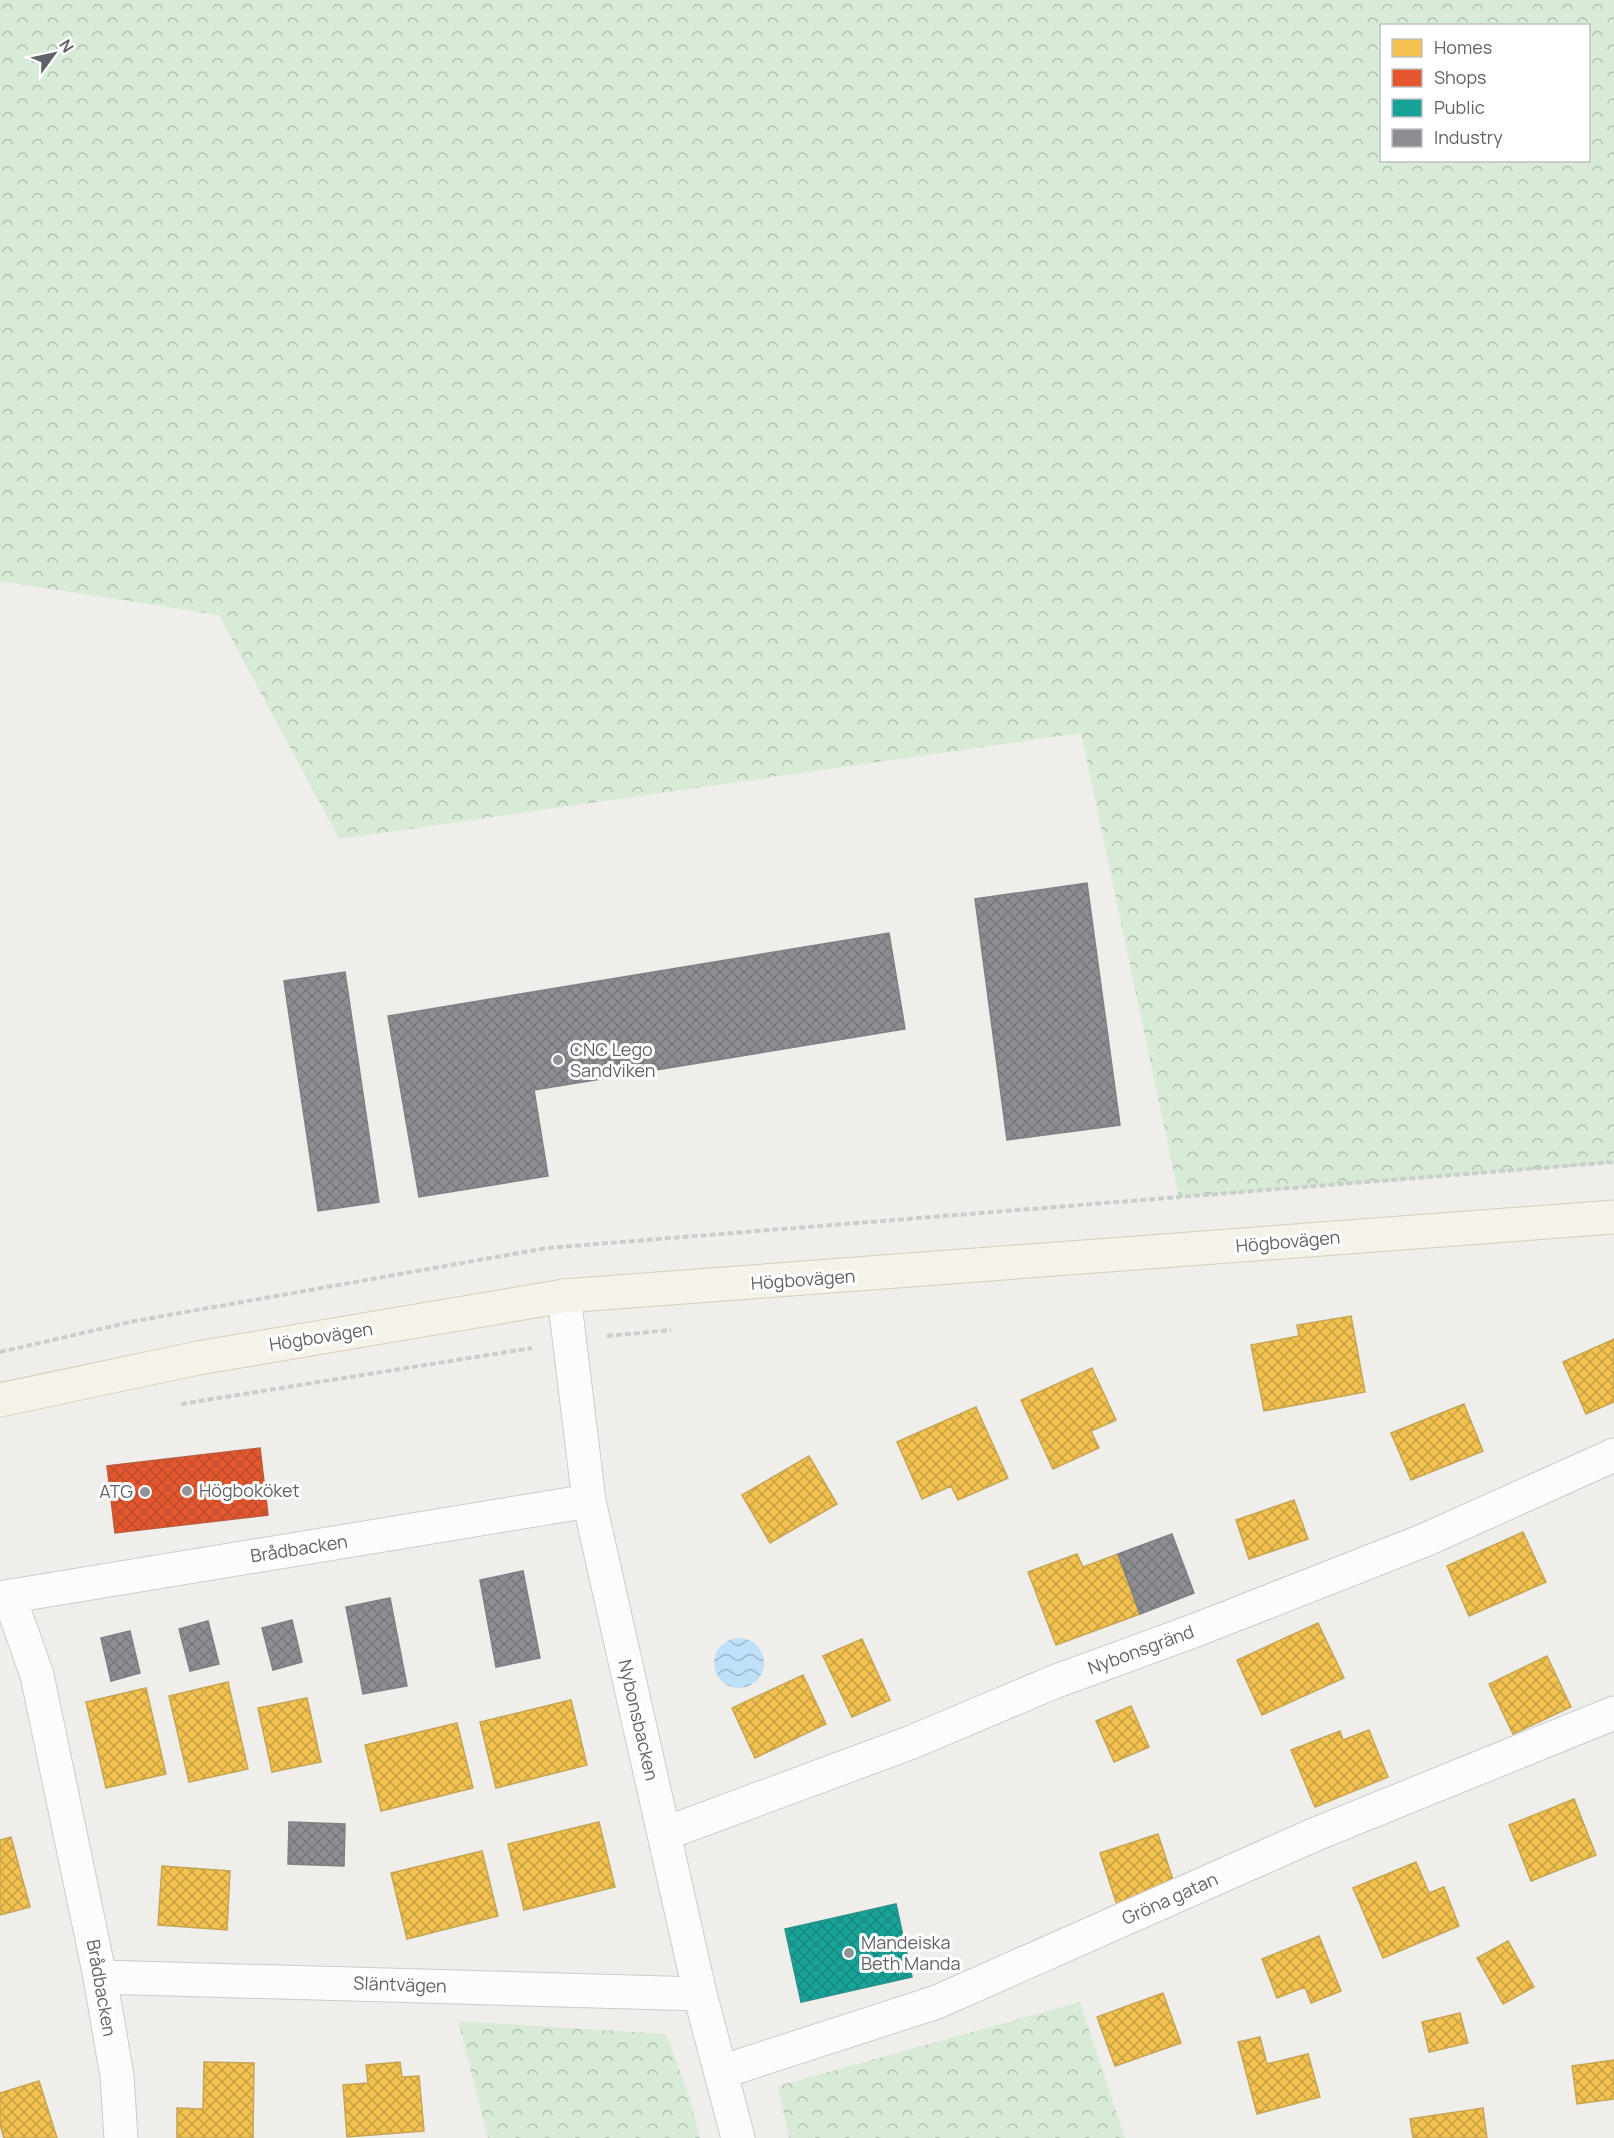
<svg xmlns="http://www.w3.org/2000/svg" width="1614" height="2138" viewBox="0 0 1614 2138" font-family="Manrope,sans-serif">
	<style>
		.forest { fill: url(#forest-crowns); fill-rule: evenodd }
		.water { fill: url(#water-waves) }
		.homes { fill: url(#homes-cross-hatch); stroke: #c6a556; stroke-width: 1.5 }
		.shops { fill: url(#shops-cross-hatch); stroke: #bc5b3f; stroke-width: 1.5 }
		.public { fill: url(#public-cross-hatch); stroke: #2d908a; stroke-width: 1.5 }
		.industry { fill: url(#industry-cross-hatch); stroke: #7f8085; stroke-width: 1.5 }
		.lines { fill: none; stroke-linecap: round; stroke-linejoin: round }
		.minor-casing { stroke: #cbcccc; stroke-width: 35 }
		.major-casing { stroke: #d7ceb8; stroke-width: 35 }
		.path { stroke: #cacfcc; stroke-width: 4; stroke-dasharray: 6 3; stroke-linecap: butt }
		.minor { stroke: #fdfcfc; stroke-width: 33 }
		.major { stroke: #f4f2e9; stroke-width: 33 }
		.poi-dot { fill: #919496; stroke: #fff; stroke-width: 2 }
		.labels { text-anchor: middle; stroke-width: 6; stroke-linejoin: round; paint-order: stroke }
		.poi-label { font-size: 18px; fill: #5f6368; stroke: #fff; text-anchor: start }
		.street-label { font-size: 18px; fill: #5f6368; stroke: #fff }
	</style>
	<defs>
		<pattern id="forest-crowns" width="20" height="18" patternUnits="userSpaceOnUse" patternTransform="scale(1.5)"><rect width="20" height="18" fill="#d8ebd6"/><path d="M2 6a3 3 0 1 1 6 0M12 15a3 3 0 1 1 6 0" fill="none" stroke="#b2c2b1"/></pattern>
		<pattern id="water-waves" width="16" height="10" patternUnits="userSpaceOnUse" patternTransform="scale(1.5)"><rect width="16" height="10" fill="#bfe0f9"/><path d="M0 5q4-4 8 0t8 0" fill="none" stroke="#9eb9cd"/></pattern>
		<pattern id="homes-cross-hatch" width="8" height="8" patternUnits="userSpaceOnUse" patternTransform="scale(1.5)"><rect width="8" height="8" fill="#f2c14e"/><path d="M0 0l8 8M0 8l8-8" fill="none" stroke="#c7a045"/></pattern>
		<pattern id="shops-cross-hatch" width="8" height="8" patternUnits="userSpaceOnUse" patternTransform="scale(1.5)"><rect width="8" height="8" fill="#e4572e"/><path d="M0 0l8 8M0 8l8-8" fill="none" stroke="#bc4c2b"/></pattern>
		<pattern id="public-cross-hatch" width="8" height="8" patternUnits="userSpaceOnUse" patternTransform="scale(1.5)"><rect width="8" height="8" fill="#17a398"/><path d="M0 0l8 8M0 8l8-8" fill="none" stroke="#188880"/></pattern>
		<pattern id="industry-cross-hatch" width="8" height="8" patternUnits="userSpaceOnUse" patternTransform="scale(1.5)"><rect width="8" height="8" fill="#8d8d92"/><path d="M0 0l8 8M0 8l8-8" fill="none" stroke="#76777b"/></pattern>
	</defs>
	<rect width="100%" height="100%" fill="#efeeea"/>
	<!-- forest -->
	<path class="forest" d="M 0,0 L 1614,0 L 1614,1163 L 1179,1197 L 1081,733 L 339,839 L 219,615 L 0,581 ZM 1382,26 L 1588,26 L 1588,160 L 1382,160 Z
		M 1080,2002 L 1125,2138 L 789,2138 L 778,2086 Z
		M 458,2021 L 666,2034 L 689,2096 L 700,2138 L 488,2138 Z"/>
	<!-- water -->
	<path class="water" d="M714 1663a25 25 0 1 1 50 0a25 25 0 1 1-50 0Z"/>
	<!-- homes -->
	<path class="homes" d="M 1351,1316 L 1365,1392 L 1264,1411 L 1251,1345 L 1299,1336 L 1297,1325 Z
		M 1614,1339 L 1614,1402 L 1586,1414 L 1563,1362 Z
		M 1092,1368 L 1116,1420 L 1091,1431 L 1099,1448 L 1053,1469 L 1021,1400 Z
		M 1464,1404 L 1483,1451 L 1411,1480 L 1391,1433 Z
		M 976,1407 L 1008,1478 L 958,1500 L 951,1486 L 922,1499 L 897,1442 Z
		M 809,1456 L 837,1504 L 770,1543 L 742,1495 Z
		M 1294,1500 L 1308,1539 L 1249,1559 L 1236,1520 Z
		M 1523,1532 L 1546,1582 L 1469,1616 L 1447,1566 Z
		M 1077,1554 L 1083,1567 L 1118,1554 L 1140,1614 L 1056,1645 L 1028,1572 Z
		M 1318,1623 L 1344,1678 L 1262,1715 L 1237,1660 Z
		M 862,1639 L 890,1700 L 852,1717 L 823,1656 Z
		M 1547,1656 L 1571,1707 L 1513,1734 L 1489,1684 Z
		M 803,1675 L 826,1724 L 755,1758 L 732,1708 Z
		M 228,1682 L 248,1769 L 189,1782 L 169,1696 Z
		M 146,1688 L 166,1774 L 106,1788 L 86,1702 Z
		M 307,1698 L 321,1762 L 272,1772 L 258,1708 Z
		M 571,1700 L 587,1765 L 496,1788 L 480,1722 Z
		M 1131,1706 L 1149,1747 L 1114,1762 L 1096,1721 Z
		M 457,1723 L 473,1788 L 381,1811 L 365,1745 Z
		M 1369,1730 L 1388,1777 L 1315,1807 L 1291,1750 L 1340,1731 L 1343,1740 Z
		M 1574,1799 L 1596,1855 L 1531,1881 L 1509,1825 Z
		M 599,1822 L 615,1887 L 524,1910 L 508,1844 Z
		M 1158,1834 L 1175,1886 L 1117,1905 L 1100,1853 Z
		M 11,1837 L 30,1907 L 0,1915 L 0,1840 Z
		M 482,1851 L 498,1916 L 407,1939 L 391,1873 Z
		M 1416,1862 L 1429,1893 L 1444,1887 L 1459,1926 L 1383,1958 L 1353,1888 Z
		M 162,1866 L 230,1871 L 227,1930 L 158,1925 Z
		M 1319,1936 L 1341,1991 L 1311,2003 L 1305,1987 L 1277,1998 L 1262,1959 Z
		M 1508,1941 L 1534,1987 L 1503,2004 L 1477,1958 Z
		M 1163,1993 L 1181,2043 L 1115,2066 L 1097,2017 Z
		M 1460,2013 L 1468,2043 L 1429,2052 L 1422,2022 Z
		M 1260,2037 L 1267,2064 L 1308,2054 L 1320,2097 L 1257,2114 L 1238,2042 Z
		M 1614,2060 L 1614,2099 L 1577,2104 L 1572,2066 Z
		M 204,2062 L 254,2063 L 253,2138 L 177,2138 L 177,2108 L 203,2109 Z
		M 400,2062 L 402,2077 L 419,2076 L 424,2131 L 347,2137 L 343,2085 L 368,2083 L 366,2065 Z
		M 39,2081 L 57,2138 L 4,2138 L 0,2125 L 0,2093 Z
		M 1483,2108 L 1487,2138 L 1413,2138 L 1410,2119 Z"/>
	<!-- shops -->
	<path class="shops" d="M 260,1448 L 268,1515 L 115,1533 L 107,1466 Z"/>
	<!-- public -->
	<path class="public" d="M 896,1904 L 912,1977 L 801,2002 L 785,1929 Z"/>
	<!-- industry -->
	<path class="industry" d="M 1087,883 L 1120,1125 L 1007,1140 L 975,899 Z
		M 889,933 L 905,1029 L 534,1090 L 548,1176 L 419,1197 L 388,1016 Z
		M 345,972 L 379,1202 L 318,1211 L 284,981 Z
		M 1172,1534 L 1194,1593 L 1140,1614 L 1118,1554 Z
		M 523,1571 L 540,1658 L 496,1667 L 480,1580 Z
		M 390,1598 L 407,1686 L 363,1694 L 346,1607 Z
		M 292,1620 L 302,1662 L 273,1670 L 262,1628 Z
		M 208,1621 L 219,1664 L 190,1671 L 179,1629 Z
		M 130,1631 L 140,1673 L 111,1681 L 101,1638 Z
		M 289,1822 L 345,1824 L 344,1866 L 288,1864 Z"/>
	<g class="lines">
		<!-- minor casing -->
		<g class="minor-casing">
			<path id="minor" d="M 564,1296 L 589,1501 L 700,1994 L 738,2138
				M 9,1596 L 37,1675 L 100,1977 L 117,2076 L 121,2138
				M 0,1598 L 589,1501
				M 664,1834 L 912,1742 L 1054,1682 L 1196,1630 L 1425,1540 L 1614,1455
				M 100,1977 L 700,1994
				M 721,2072 L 937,2002 L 1316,1834 L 1614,1713"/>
		</g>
		<!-- major casing -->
		<g class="major-casing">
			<path id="major" d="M 0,1400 L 198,1358 L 564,1296 L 1614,1217"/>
		</g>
		<!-- path -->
		<path class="path" d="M 607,1336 L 671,1330
			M 0,1352 L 135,1321 L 547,1248 L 1614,1162
			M 181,1404 L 532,1348"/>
		<!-- minor -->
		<use href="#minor" class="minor"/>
		<!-- major -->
		<use href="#major" class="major"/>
	</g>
	<!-- markers -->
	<g class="poi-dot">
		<circle cx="558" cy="1060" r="6"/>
		<circle cx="187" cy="1491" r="6"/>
		<circle cx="145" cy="1492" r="6"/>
		<circle cx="849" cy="1953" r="6"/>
	</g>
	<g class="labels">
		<!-- poi labels -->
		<g class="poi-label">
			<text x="570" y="1056">CNC Lego<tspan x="570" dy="21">Sandviken</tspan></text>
			<text x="199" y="1497">Högboköket</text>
			<text x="133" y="1498" text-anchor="end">ATG</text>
			<text x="861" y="1949">Mandeiska<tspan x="861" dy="21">Beth Manda</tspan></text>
		</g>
		<!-- street labels -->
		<g class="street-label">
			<text transform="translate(1288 1242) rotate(-5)" y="6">Högbovägen</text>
			<text transform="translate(803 1280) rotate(-4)" y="6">Högbovägen</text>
			<text transform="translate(321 1337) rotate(-9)" y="6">Högbovägen</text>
			<text transform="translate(299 1549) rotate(-9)" y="6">Brådbacken</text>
			<text transform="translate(1141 1650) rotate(-20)" y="6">Nybonsgränd</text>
			<text transform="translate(638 1720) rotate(77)" y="6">Nybonsbacken</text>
			<text transform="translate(1170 1899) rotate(-24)" y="6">Gröna gatan</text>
			<text transform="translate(400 1985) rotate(2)" y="6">Släntvägen</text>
			<text transform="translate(101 1988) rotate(80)" y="6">Brådbacken</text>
		</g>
	</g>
	<!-- legend -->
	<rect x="1380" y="24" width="210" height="138" fill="#ffffff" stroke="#bfc1c3" stroke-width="1.5"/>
	<rect x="1392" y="39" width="30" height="18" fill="#f2c14e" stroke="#bfc1c3" stroke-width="1.5"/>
	<text x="1434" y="54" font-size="18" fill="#5f6368">Homes</text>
	<rect x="1392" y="69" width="30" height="18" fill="#e4572e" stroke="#bfc1c3" stroke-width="1.5"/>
	<text x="1434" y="84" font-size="18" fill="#5f6368">Shops</text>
	<rect x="1392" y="99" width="30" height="18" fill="#17a398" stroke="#bfc1c3" stroke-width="1.5"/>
	<text x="1434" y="114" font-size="18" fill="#5f6368">Public</text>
	<rect x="1392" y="129" width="30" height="18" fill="#8d8d92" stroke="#bfc1c3" stroke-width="1.5"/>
	<text x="1434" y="144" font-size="18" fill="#5f6368">Industry</text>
	<!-- north arrow -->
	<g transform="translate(54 54) rotate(57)" stroke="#ffffff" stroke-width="4.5" paint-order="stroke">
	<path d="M0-4.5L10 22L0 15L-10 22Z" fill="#5f6368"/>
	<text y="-9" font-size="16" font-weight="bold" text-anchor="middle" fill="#5f6368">N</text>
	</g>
</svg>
